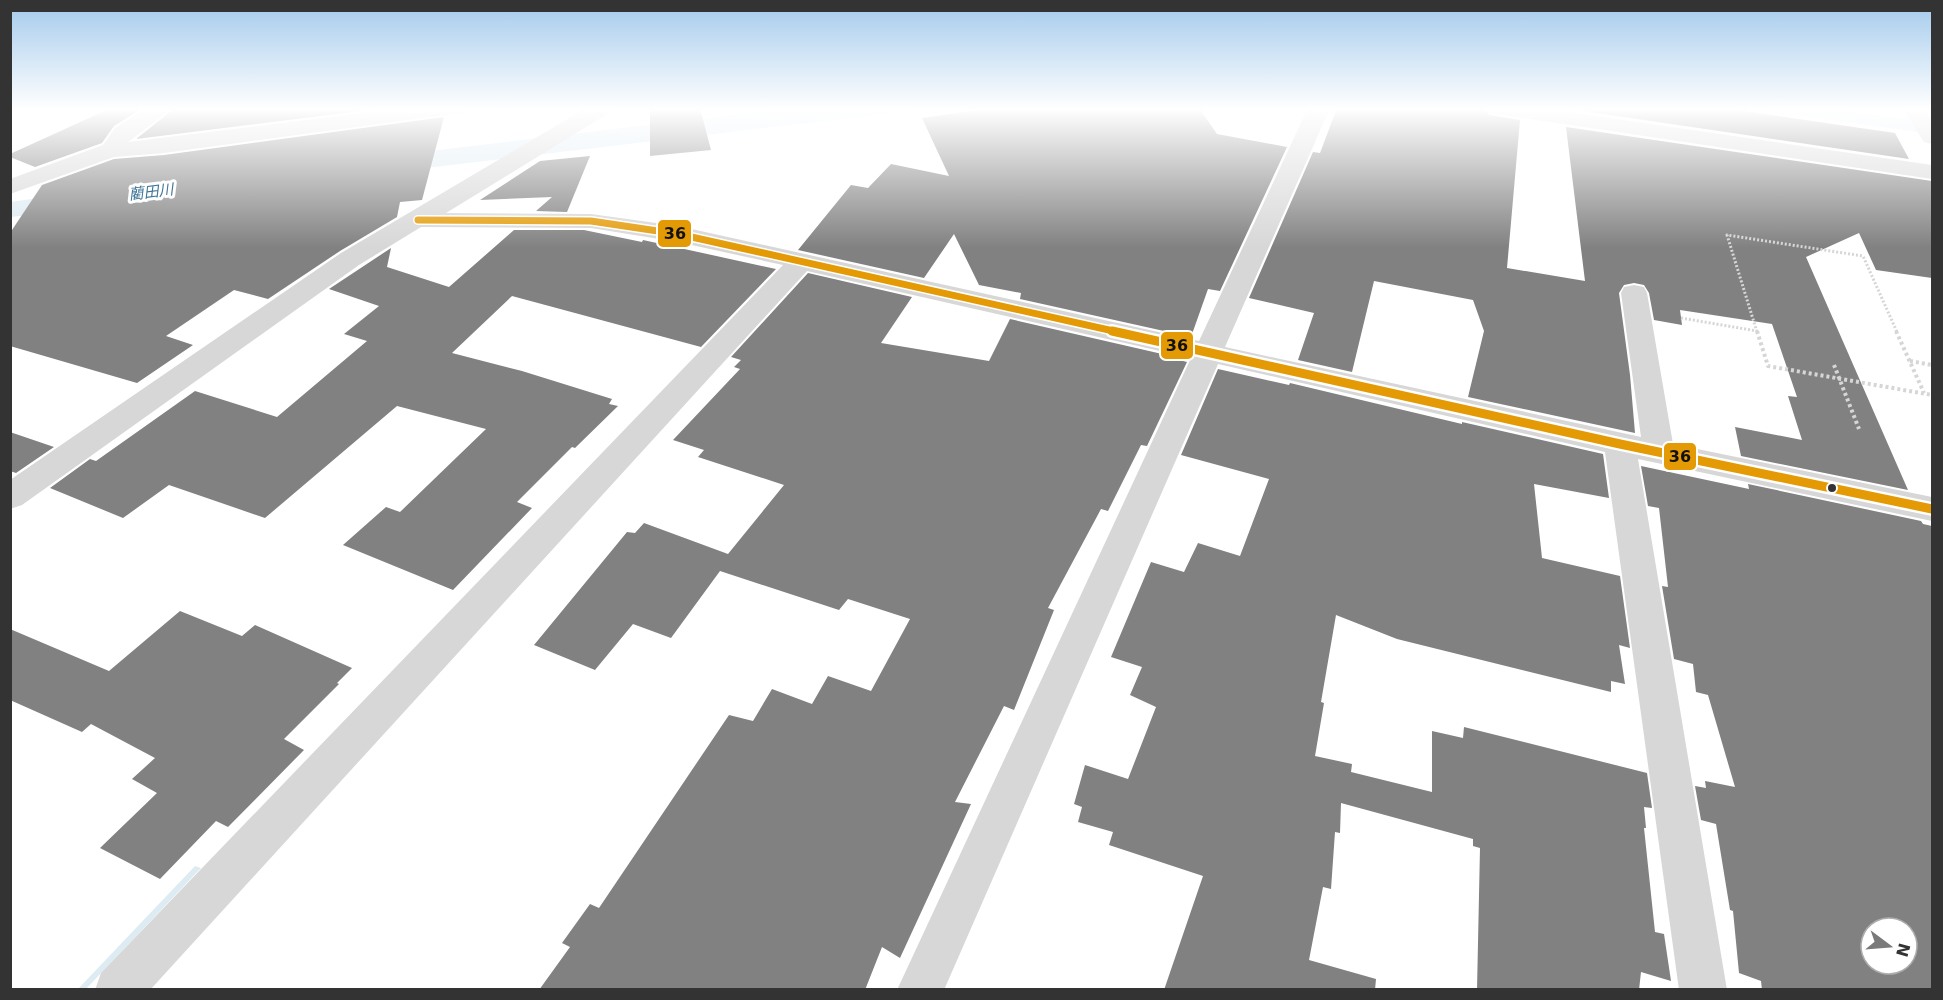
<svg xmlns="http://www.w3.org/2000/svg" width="1943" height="1000" viewBox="0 0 1943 1000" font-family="'DejaVu Sans','Noto Sans JP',sans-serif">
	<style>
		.water { fill: #ddebf3 }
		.building { fill: #818181; fill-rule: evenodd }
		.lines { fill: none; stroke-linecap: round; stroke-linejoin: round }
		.path-far1 { stroke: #d6d6d6; stroke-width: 3; stroke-dasharray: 2 2; stroke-linecap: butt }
		.path { stroke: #d6d6d6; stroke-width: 4; stroke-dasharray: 3 3; stroke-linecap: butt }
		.minor { fill: #d7d7d7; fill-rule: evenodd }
		.bus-1-far1-casing { stroke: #fff; stroke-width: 10 }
		.bus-1-casing { stroke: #fff; stroke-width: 14 }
		.bus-1-far1 { stroke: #e39a05; stroke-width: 7 }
		.bus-1 { stroke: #e39a05; stroke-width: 9 }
		.bus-dot { fill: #333; stroke: #fff; stroke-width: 2 }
		.labels { text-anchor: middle; stroke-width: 6; stroke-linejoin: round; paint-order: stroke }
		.far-water-label { font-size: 15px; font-style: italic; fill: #3f7597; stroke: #fff }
		.line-badge { stroke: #fff; stroke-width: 2 }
		.pale-badge-label { font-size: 16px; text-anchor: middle; font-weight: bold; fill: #111 }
	</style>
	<rect width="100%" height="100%" fill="#fff"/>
	<!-- water -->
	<path class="water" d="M 790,108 L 934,108 L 11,217 L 10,202 L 46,197 Z
		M 1745,108 L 1827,108 L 1932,123 L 1932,134 Z
		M 195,866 L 201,868 L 86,989 L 77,990 Z"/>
	<!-- building -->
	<path class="building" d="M 111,108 L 143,108 L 114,126 L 102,143 L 35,167 L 10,157 L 10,154 Z
		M 175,108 L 385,108 L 136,139 Z
		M 650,108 L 700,108 L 711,150 L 650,156 Z
		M 992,108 L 1199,108 L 1217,134 L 1287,147 L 1220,291 L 1208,289 L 1191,337 L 1020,299 L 1021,293 L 979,285 L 954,234 L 924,278 L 798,250 L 851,185 L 868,188 L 891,164 L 949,176 L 922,118 Z
		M 1337,108 L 1484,108 L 1489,115 L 1520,120 L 1507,268 L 1585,281 L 1566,127 L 1932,181 L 1932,278 L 1876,270 L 1859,233 L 1806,257 L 1908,490 L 1741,456 L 1735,427 L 1802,440 L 1788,396 L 1797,397 L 1772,324 L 1680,310 L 1682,325 L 1654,320 L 1649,293 L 1644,285 L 1634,283 L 1624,285 L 1619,293 L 1630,375 L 1635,433 L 1468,397 L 1484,331 L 1473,300 L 1374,281 L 1352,372 L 1298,360 L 1314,313 L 1249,298 L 1313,152 L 1320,153 Z
		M 1563,108 L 1723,108 L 1812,121 L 1895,133 L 1909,159 Z
		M 444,117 L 422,200 L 400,202 L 397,217 L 340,251 L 268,299 L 234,290 L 166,336 L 193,345 L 137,383 L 10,346 L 10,233 L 42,185 L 114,159 L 164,155 Z
		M 590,156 L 567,212 L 536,211 L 552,197 L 480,200 L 540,161 Z
		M 514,230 L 584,230 L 642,242 L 643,240 L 776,269 L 701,347 L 512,296 L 452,353 L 522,371 L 612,399 L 609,404 L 618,406 L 575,448 L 572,447 L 517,502 L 532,508 L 453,590 L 343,545 L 386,507 L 400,512 L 486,429 L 397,406 L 265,518 L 169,485 L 123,518 L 50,488 L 90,459 L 96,461 L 195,391 L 277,417 L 367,341 L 344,334 L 379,306 L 329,289 L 391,248 L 387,267 L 449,287 Z
		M 808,273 L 912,297 L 881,343 L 989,361 L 1010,319 L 1184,359 L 1183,361 L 1187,362 L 1147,446 L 1141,445 L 1108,511 L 1101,509 L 1048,608 L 1054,610 L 1014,710 L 1004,706 L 955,802 L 971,804 L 900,958 L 882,947 L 865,990 L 539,990 L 570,947 L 562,943 L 590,904 L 599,908 L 729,715 L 753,721 L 772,689 L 812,704 L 828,676 L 871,691 L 910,619 L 848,599 L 839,610 L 720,571 L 671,638 L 633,624 L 595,670 L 534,645 L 627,532 L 635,533 L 644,523 L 728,554 L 784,485 L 698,457 L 704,450 L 673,440 L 740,369 L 734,367 L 741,360 L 731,357 Z
		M 1218,369 L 1289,385 L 1290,383 L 1462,424 L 1462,422 L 1603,454 L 1609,498 L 1534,484 L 1542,558 L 1620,576 L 1630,648 L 1619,645 L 1625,684 L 1611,681 L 1611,692 L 1397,639 L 1336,615 L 1321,702 L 1324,703 L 1315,756 L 1352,764 L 1351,772 L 1432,792 L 1432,731 L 1463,738 L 1464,727 L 1647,773 L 1652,808 L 1644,807 L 1646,828 L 1644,828 L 1655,932 L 1664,934 L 1671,981 L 1641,972 L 1639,990 L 1477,990 L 1480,848 L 1473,846 L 1473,839 L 1341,803 L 1340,833 L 1335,832 L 1331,889 L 1323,887 L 1309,960 L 1376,979 L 1375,990 L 1164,990 L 1203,876 L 1109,845 L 1113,832 L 1078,822 L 1082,807 L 1074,804 L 1085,765 L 1128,779 L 1156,707 L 1130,695 L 1142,667 L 1111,657 L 1151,562 L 1184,572 L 1198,543 L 1240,556 L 1269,479 L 1181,455 Z
		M 10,432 L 54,447 L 16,473 L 10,471 Z
		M 1641,466 L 1749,489 L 1748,484 L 1921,521 L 1923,524 L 1932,526 L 1932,990 L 1762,990 L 1761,981 L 1739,973 L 1733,911 L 1730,910 L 1716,824 L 1701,820 L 1695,786 L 1706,788 L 1705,781 L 1735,787 L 1708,695 L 1696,692 L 1693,664 L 1674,659 L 1662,586 L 1668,587 L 1659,508 L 1648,506 ZM 1871,928 L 1907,928 L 1907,964 L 1871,964 Z
		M 180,611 L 242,636 L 255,625 L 352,668 L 337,683 L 339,684 L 284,739 L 304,750 L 228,827 L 216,821 L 160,879 L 100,848 L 157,793 L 132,779 L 155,758 L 91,724 L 82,732 L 10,700 L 10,629 L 109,671 Z"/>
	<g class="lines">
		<!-- path-far1 -->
		<path class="path-far1" d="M 1681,318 L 1757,331
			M 1757,332 L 1727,235 L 1863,256 L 1897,332"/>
		<!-- path -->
		<path class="path" d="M 1757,331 L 1768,366 L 1932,395
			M 1896,331 L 1924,393
			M 1910,361 L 1932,365
			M 1834,365 L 1859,429"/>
		<!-- minor -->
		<path class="minor" d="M 147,108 L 173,108 L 128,142 L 403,108 L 464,108 L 461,113 L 453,114 L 164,153 L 114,157 L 10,194 L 10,179 L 103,145 L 115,128 Z
			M 586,108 L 612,108 L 609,113 L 446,213 L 591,214 L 678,226 L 1199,341 L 1308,108 L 1330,108 L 1225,347 L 1641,437 L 1621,293 L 1624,287 L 1634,285 L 1644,287 L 1647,293 L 1673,444 L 1932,497 L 1932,521 L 1638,459 L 1727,990 L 1679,990 L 1605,452 L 1218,364 L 944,990 L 897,990 L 1191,358 L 807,271 L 150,990 L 95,990 L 101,973 L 783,265 L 678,242 L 591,228 L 421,227 L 359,265 L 22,505 L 10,509 L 10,480 L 341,253 Z
			M 1486,108 L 1541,108 L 1932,165 L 1932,179 L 1497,114 L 1489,113 Z
			M 1902,108 L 1924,108 L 1932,121 L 1932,144 L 1924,142 Z"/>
		<!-- bus-1-far1 casing -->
		<g class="bus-1-far1-casing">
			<path id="bus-1-far1" d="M 418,220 L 591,221 L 678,234 L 1118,332"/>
		</g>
		<!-- bus-1 casing -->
		<g class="bus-1-casing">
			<path id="bus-1" d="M 1112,331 L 1620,444 L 1932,509"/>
		</g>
		<!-- bus-1-far1 -->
		<use href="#bus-1-far1" class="bus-1-far1"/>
		<!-- bus-1 -->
		<use href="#bus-1" class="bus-1"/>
	</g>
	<!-- sky -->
	<linearGradient id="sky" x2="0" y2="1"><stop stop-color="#a3caec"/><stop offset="0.44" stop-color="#fff"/><stop offset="1" stop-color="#fff" stop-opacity="0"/></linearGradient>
	<rect width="1943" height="248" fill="url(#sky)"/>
	<!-- markers -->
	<circle class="bus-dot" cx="1832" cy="488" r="5"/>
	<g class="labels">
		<!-- far-water labels -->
		<g class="far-water-label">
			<text transform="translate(151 192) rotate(-7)" y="5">藺田川</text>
		</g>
	</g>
	<g class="line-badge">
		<rect x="657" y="219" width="35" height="29" rx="6" fill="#e39a05"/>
		<rect x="1160" y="331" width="34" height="29" rx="6" fill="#e39a05"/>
		<rect x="1663" y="442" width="34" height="29" rx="6" fill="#e39a05"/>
	</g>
	<g class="pale-badge-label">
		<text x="675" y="239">36</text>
		<text x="1177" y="351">36</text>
		<text x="1680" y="462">36</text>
	</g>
	<!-- border -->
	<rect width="1943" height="1000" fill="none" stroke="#333333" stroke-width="24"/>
	<!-- north arrow -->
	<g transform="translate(1889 946) rotate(106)"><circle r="28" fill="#ffffff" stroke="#adadad" stroke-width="1.5"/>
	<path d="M0-4.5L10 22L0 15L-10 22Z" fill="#7a7a7a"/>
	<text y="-9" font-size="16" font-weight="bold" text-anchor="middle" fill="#333333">N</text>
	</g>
</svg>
